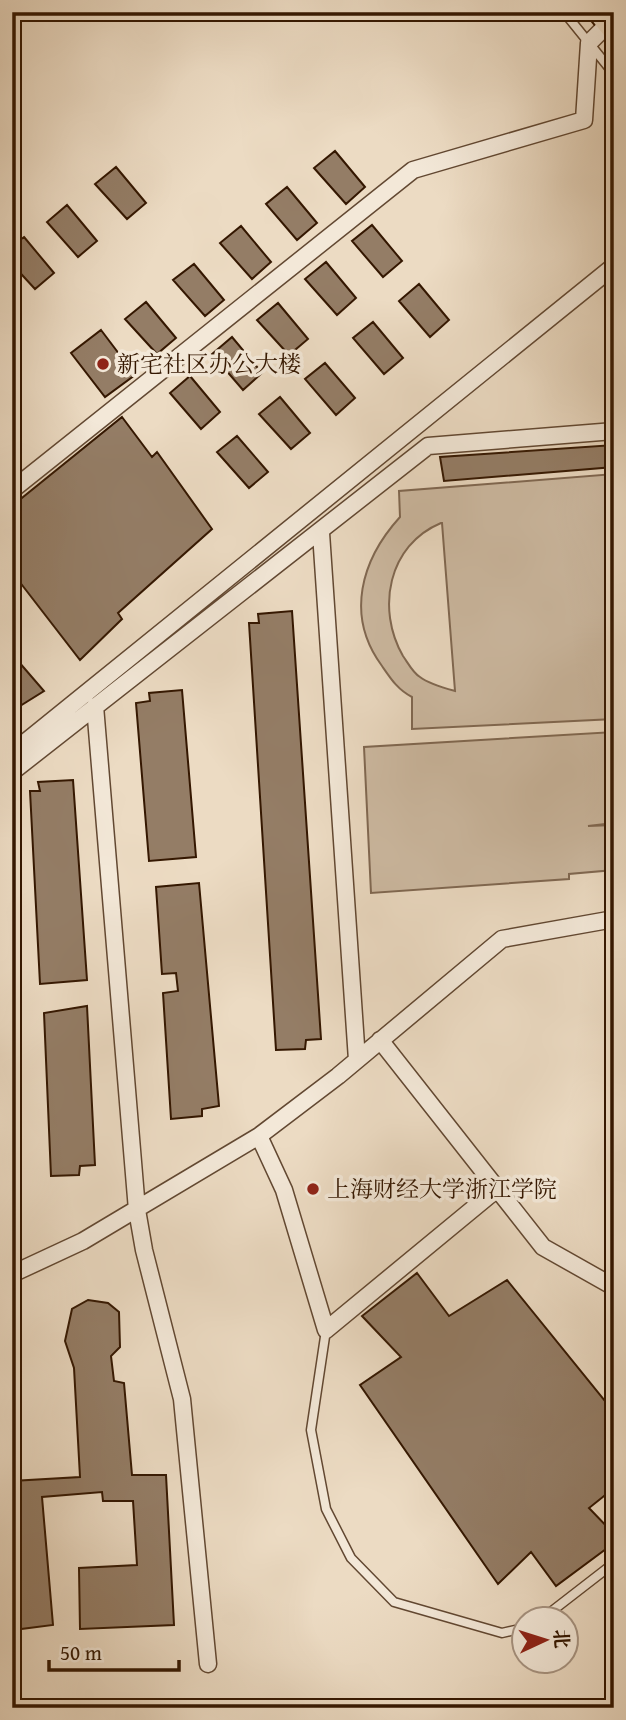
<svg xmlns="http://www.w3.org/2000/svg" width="626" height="1720" viewBox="0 0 626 1720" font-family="'Gentium Book Plus','Noto Serif SC',serif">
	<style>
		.pitch { fill: #cdbaa2; stroke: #806852; stroke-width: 2; fill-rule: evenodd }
		.building { fill: #947d66; stroke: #341701; stroke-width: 2 }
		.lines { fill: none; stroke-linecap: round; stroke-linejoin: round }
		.lane-casing { stroke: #624832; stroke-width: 11 }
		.street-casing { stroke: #624832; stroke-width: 19 }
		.primary-casing { stroke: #341701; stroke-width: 30 }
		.lane { stroke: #f3e8d8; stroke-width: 8 }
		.street { stroke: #f3e8d8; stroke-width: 16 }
		.primary { stroke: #ecdbc3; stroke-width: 26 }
		.poi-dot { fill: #8f2418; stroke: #f3e8d8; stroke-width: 2.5 }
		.labels { text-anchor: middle; stroke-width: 7; stroke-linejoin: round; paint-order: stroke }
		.poi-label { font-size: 23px; fill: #341701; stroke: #f3e8d8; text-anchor: start }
	</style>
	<rect width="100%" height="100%" fill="#ecdbc3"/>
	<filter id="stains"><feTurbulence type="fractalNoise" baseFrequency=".00286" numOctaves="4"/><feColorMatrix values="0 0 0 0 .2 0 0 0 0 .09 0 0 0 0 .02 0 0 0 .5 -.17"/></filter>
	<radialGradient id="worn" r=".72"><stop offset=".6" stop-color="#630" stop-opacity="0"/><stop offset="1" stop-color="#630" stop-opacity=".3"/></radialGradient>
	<!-- pitch -->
	<path class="pitch" d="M 614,474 L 614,719 L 412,729 L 412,697 C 398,690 391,679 382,666 C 345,616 361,560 400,517 L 399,491 ZM 441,523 L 442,523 L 455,691 C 444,688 429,684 420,677 C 413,673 408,663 403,656 C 376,609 388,545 441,523 Z
		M 614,732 L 614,823 L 588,826 L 614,825 L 614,870 L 569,874 L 569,879 L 371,893 L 364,747 Z"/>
	<!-- building -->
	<path class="building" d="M 335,151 L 365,187 L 346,204 L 314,168 Z
		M 116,167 L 146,203 L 127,219 L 95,184 Z
		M 287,187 L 317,223 L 297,240 L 266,204 Z
		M 67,205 L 97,241 L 78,257 L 47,222 Z
		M 372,225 L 402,261 L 383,277 L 352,241 Z
		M 241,226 L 271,262 L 252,279 L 220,243 Z
		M 24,237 L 54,273 L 35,289 L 12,264 L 12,246 Z
		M 326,262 L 356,298 L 337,315 L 305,279 Z
		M 194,264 L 224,300 L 205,316 L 173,280 Z
		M 419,284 L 449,320 L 430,337 L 399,301 Z
		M 146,302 L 176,338 L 157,354 L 125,319 Z
		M 278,303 L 308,339 L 289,355 L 257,320 Z
		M 373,322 L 403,358 L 384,374 L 353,338 Z
		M 101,330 L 135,375 L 105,397 L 71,353 Z
		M 232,337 L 262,373 L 243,390 L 212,354 Z
		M 325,363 L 355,398 L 336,415 L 305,379 Z
		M 190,376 L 220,412 L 201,429 L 170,393 Z
		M 280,397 L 310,433 L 291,449 L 259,414 Z
		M 122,417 L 152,457 L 157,452 L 212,529 L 118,613 L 122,619 L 80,660 L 12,572 L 12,506 Z
		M 237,436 L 268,472 L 249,488 L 217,452 Z
		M 614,445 L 614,467 L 444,481 L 440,457 Z
		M 292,611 L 321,1039 L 306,1040 L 305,1049 L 276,1050 L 249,623 L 259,623 L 258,614 Z
		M 12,654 L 44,691 L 12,711 Z
		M 182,690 L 196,857 L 149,861 L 136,703 L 150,701 L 149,693 Z
		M 73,780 L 87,980 L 40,984 L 30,791 L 40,791 L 38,782 Z
		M 199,883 L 219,1106 L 202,1109 L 202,1116 L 171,1119 L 163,993 L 178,991 L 176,973 L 162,974 L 156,887 Z
		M 87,1006 L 95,1165 L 80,1166 L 79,1175 L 51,1176 L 44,1013 Z
		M 417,1273 L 449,1316 L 507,1280 L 614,1412 L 614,1488 L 589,1508 L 614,1534 L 614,1543 L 556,1586 L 531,1552 L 498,1584 L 360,1385 L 401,1357 L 362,1316 Z
		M 88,1300 L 108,1303 L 119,1312 L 120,1347 L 111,1356 L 114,1381 L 124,1383 L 132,1475 L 166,1475 L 174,1625 L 80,1629 L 79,1568 L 137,1565 L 133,1501 L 103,1501 L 102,1492 L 42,1497 L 53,1625 L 13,1630 L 12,1481 L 80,1477 L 74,1368 L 65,1341 L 72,1309 Z"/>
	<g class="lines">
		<!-- lane casing -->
		<g class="lane-casing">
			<path id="lane" d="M 564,12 L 614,74
				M 326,1330 L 311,1430 L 326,1509 L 351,1558 L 394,1602 L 502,1633 L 524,1628
				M 543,1618 L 614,1563"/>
		</g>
		<!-- street casing -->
		<g class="street-casing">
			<path id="street" d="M 12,490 L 413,170 L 584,120 L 589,43 L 610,22
				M 321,533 L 357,1060
				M 95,706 L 137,1210 L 144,1250 L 182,1399 L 208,1664
				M 12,753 L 614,266
				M 12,772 L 428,446 L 614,431
				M 380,1040 L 543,1247 L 614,1287
				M 259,1136 L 284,1190 L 326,1330 L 497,1189
				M 12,1274 L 83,1241 L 259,1136 L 338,1076 L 502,939 L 614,919"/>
		</g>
		<!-- primary casing -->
		<g class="primary-casing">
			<path id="primary" d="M 602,12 L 614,27"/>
		</g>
		<!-- lane -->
		<use href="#lane" class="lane"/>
		<!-- street -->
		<use href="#street" class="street"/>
		<!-- primary -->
		<use href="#primary" class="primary"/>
	</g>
	<!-- markers -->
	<g class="poi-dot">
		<circle cx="103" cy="364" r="7"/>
		<circle cx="313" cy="1189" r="7"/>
	</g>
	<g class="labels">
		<!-- poi labels -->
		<g class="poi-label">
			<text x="117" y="372">新宅社区办公大楼</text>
			<text x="327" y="1197">上海财经大学浙江学院</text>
		</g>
	</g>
	<!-- margin -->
	<rect width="626" height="1720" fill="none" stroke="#ecdbc3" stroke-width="42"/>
	<rect x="14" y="14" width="598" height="1692" fill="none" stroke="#341701" stroke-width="3.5"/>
	<rect x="21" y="21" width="584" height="1678" fill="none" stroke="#341701" stroke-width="2"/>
	<!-- north arrow -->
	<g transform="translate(545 1640) rotate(86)"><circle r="33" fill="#f3e8d8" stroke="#a79482" stroke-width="2"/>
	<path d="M0-5L12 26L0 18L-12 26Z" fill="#8f2418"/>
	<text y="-10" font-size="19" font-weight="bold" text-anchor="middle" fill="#341701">北</text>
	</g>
	<!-- scale -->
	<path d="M49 1660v10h130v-10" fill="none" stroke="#341701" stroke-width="3.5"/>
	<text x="60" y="1660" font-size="21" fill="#341701" stroke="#f3e8d8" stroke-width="5" paint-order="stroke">50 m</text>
	<rect width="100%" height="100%" filter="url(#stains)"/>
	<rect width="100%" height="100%" fill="url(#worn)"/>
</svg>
